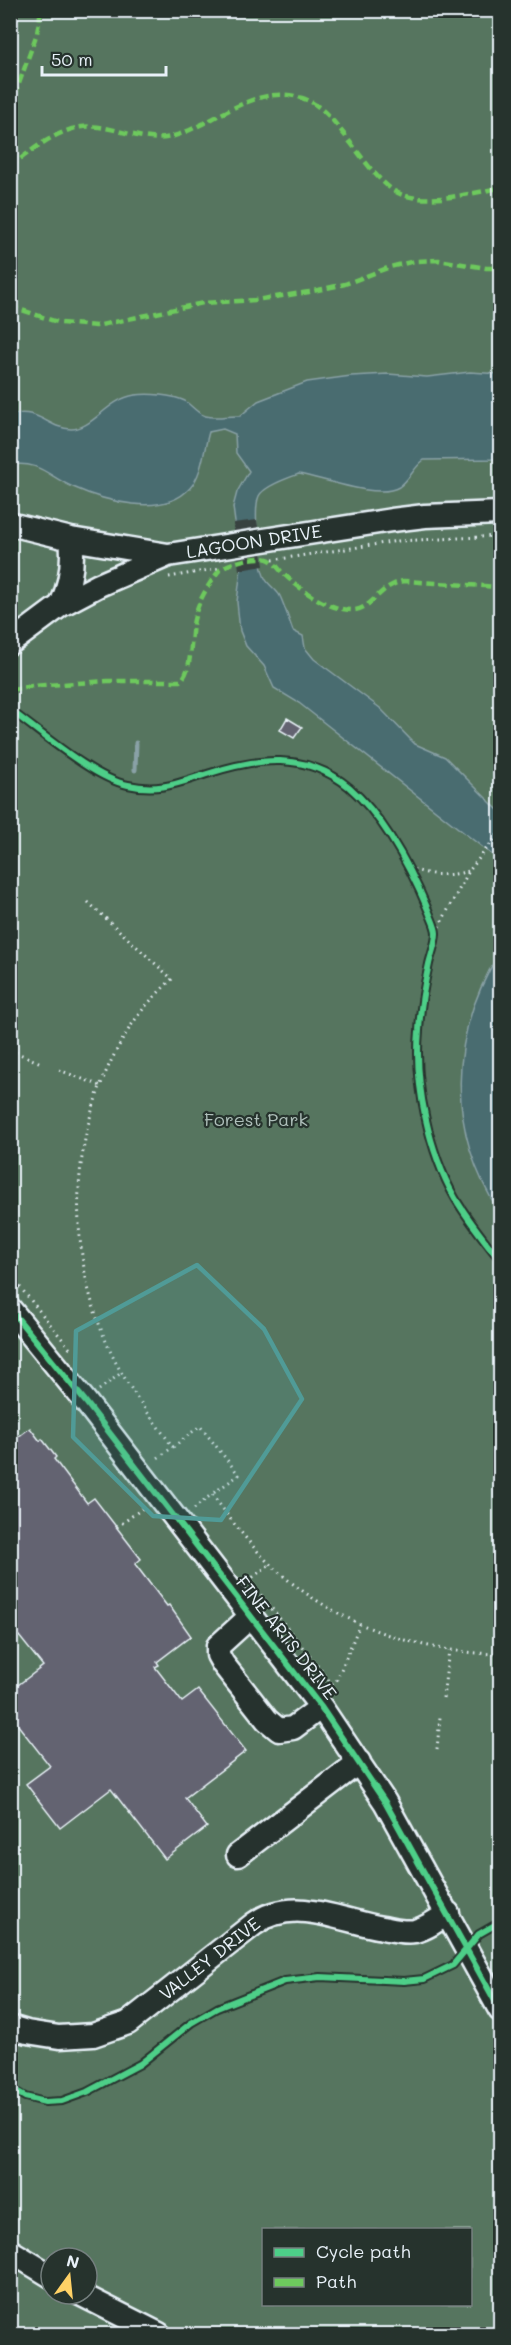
<svg xmlns="http://www.w3.org/2000/svg" width="511" height="2345" viewBox="0 0 511 2345" font-family="Mali,sans-serif">
	<style>
		.green { fill: #56755e; stroke: #9fb3ab; stroke-width: 1.5; fill-rule: evenodd }
		.water { fill: #496c70; stroke: #89a1a6; stroke-width: 1.5 }
		.pier { fill: #394241 }
		.lines { fill: none; stroke-linecap: round; stroke-linejoin: round }
		.stream { stroke: #89a1a6; stroke-width: 5 }
		.building { fill: #646471; stroke: #e8f1f8; stroke-width: 1.5 }
		.minor-casing { stroke: #e8f1f8; stroke-width: 27 }
		.path { stroke: #e8f1f8; stroke-width: 3; stroke-dasharray: 1.5 4.5; stroke-linecap: butt }
		.minor { stroke: #26332d; stroke-width: 22 }
		.quiet { stroke: #6dc95d; stroke-width: 4.5; stroke-dasharray: 9 4.5; stroke-linecap: butt }
		.cycleway-casing { stroke: #26332d; stroke-width: 10 }
		.cycleway { stroke: #4dcf88; stroke-width: 6 }
		.marked { fill: #509b97; fill-opacity: 0.2; stroke: #509b97; stroke-width: 4.5; stroke-linejoin: round }
		.labels { text-anchor: middle; stroke-width: 4.5; stroke-linejoin: round; paint-order: stroke }
		.street-label { font-size: 18px; fill: #e8f1f8; stroke: #26332d }
		.park-label { font-size: 18px; fill: #aebfba; stroke: #26332d }
	</style>
	<rect width="100%" height="100%" fill="#394241"/>
	<filter id="ink" filterUnits="userSpaceOnUse"><feTurbulence type="fractalNoise" baseFrequency=".0167" numOctaves="2"/><feDisplacementMap in="SourceGraphic" scale="12" xChannelSelector="R" yChannelSelector="G"/><feConvolveMatrix kernelMatrix="1 2 1 2 8 2 1 2 1" color-interpolation-filters="sRGB"/></filter>
	<g filter="url(#ink)">
		<!-- green -->
		<path class="green" d="M 11,11 L 500,11 L 500,2334 L 11,2334 ZM 264,2230 L 470,2230 L 470,2304 L 264,2304 ZM 51,2258 L 87,2258 L 87,2294 L 51,2294 Z"/>
		<!-- water -->
		<path class="water" d="M 470,372 L 500,374 L 500,459 L 424,460 C 414,467 410,479 399,487 C 378,500 322,478 299,474 C 288,478 264,486 259,496 C 253,508 259,566 265,578 C 268,585 276,589 280,596 C 285,607 289,620 293,631 L 303,636 L 305,648 L 314,659 L 380,708 L 415,744 L 445,757 L 500,812 L 500,861 L 299,703 L 274,688 L 264,666 L 246,646 L 240,631 L 237,602 L 241,568 L 233,507 L 237,492 L 249,471 L 236,453 L 235,434 L 223,429 L 209,432 C 204,449 202,475 190,488 C 163,518 104,501 73,487 C 49,477 39,460 11,465 L 11,415 C 38,407 49,429 71,429 C 93,429 107,399 135,395 C 149,393 172,395 185,401 C 191,405 196,412 203,415 C 214,420 228,415 240,416 L 258,401 L 307,382 L 351,376 L 388,374 L 427,377 Z
			M 500,952 L 500,1213 C 446,1130 448,1035 500,952 Z"/>
		<!-- pier -->
		<path class="pier" d="M 257,520 L 264,566 L 239,570 L 233,523 Z"/>
		<g class="lines">
			<!-- stream -->
			<path class="stream" d="M 135,770 L 136,743"/>
		</g>
		<!-- building -->
		<path class="building" d="M 287,718 L 302,727 L 294,738 L 280,730 Z
			M 30,1428 L 40,1441 L 42,1439 L 56,1457 L 54,1459 L 87,1503 L 94,1498 L 141,1559 L 135,1564 L 167,1606 L 169,1605 L 191,1636 L 157,1662 L 159,1665 L 155,1667 L 182,1702 L 198,1690 L 246,1751 L 185,1798 L 207,1827 L 165,1859 L 111,1789 L 60,1828 L 26,1784 L 50,1766 L 10,1715 L 10,1691 L 43,1666 L 19,1636 L 10,1643 L 10,1443 Z"/>
		<g class="lines">
			<!-- minor casing -->
			<g class="minor-casing">
				<path id="minor" d="M 10,524 L 71,539 L 168,555 L 392,520 L 425,516 L 500,513
					M 61,605 C 71,583 74,563 71,539
					M 10,643 L 61,605 L 99,585 L 168,555
					M 10,1309 L 85,1401 L 321,1707 L 385,1802 L 500,2010
					M 251,1616 L 218,1646 L 218,1655 L 223,1664 L 267,1720 L 279,1730 L 293,1728 L 321,1707
					M 238,1855 L 359,1762
					M 10,2027 L 27,2032 L 59,2037 L 93,2035 L 128,2023 L 254,1924 C 294,1895 340,1921 383,1928 C 393,1930 405,1933 415,1931 C 427,1928 438,1920 448,1913
					M 10,2251 L 51,2276
					M 80,2294 L 159,2334"/>
			</g>
			<!-- path -->
			<path class="path" d="M 273,560 L 398,541 L 500,536
				M 169,577 L 221,568
				M 408,867 C 428,876 448,877 469,871
				M 88,902 L 172,979 C 159,992 145,1005 135,1020 C 71,1112 62,1237 105,1339 C 121,1379 148,1413 173,1447 L 155,1460
				M 436,932 L 469,871 L 500,832
				M 10,1050 L 41,1063
				M 59,1070 L 101,1086
				M 16,1282 L 71,1350
				M 99,1390 L 121,1373
				M 173,1447 L 200,1426 L 239,1475 L 212,1494
				M 194,1509 L 212,1494 C 230,1519 249,1544 271,1565 C 333,1623 416,1653 500,1654
				M 117,1527 L 143,1508
				M 248,1581 L 270,1564
				M 257,1590 L 335,1688
				M 332,1684 L 336,1682 L 360,1624
				M 443,1698 L 449,1650
				M 437,1749 L 440,1717
				M 10,1790 L 12,1792"/>
			<!-- minor -->
			<use href="#minor" class="minor"/>
			<!-- quiet -->
			<path class="quiet" d="M 10,109 L 37,33 L 41,10
				M 10,167 C 29,152 49,136 72,129 C 109,118 140,147 174,136 C 216,123 256,83 302,98 C 320,104 332,119 343,133 C 357,150 373,175 390,188 C 416,209 470,193 500,188
				M 10,306 L 60,323 L 96,326 L 203,303 L 255,300 L 309,292 L 345,284 L 390,267 L 415,261 L 439,260 L 486,268 L 500,268
				M 10,690 L 32,686 L 108,681 L 180,681 C 194,671 189,634 195,616 C 199,600 208,585 218,572 C 224,563 260,554 270,560 C 276,564 280,571 286,576 C 302,591 328,609 350,610 C 372,612 378,585 404,581 L 500,587"/>
			<!-- cycleway casing -->
			<g class="cycleway-casing">
				<path id="cycleway" d="M 10,710 C 41,732 93,778 128,785 C 160,792 178,783 207,774 C 257,758 305,751 349,787 C 385,818 411,869 429,912 C 431,918 436,927 436,933 C 436,943 431,955 429,964 C 424,986 420,1009 419,1031 C 414,1084 429,1152 455,1198 C 468,1220 484,1240 500,1260
					M 10,1309 L 85,1401 L 321,1707 L 385,1802 L 500,2010
					M 10,2088 L 25,2097 L 45,2102 L 62,2101 L 87,2092 L 140,2064 L 191,2023 L 217,2008 L 285,1981 L 320,1977 L 404,1981 L 424,1979 L 453,1965 L 479,1934 L 500,1922"/>
			</g>
			<!-- cycleway -->
			<use href="#cycleway" class="cycleway"/>
		</g>
	</g>
	<!-- marked area -->
	<path class="marked" d="M 197,1265 L 264,1329 L 302,1399 L 221,1520 L 153,1516 L 73,1437 L 76,1331 Z"/>
	<g class="labels">
		<!-- street labels -->
		<g class="street-label">
			<text transform="translate(254 542) rotate(-9)" y="6">LAGOON DRIVE</text>
			<text transform="translate(286 1638) rotate(52)" y="6">FINE ARTS DRIVE</text>
			<text transform="translate(210 1959) rotate(-38)" y="6">VALLEY DRIVE</text>
		</g>
		<!-- park labels -->
		<g class="park-label">
			<text x="256" y="1126">Forest Park</text>
		</g>
	</g>
	<!-- margin -->
	<rect width="511" height="2345" fill="none" stroke="#26332d" stroke-width="36"/>
	<rect x="18" y="18" width="475" height="2309" fill="none" stroke="#e8f1f8" stroke-width="2" filter="url(#ink)"/>
	<!-- legend -->
	<rect x="262" y="2228" width="210" height="78" fill="#26332d" stroke="#747f7e" stroke-width="1.5"/>
	<rect x="274" y="2248" width="30" height="9" fill="#4dcf88" stroke="#747f7e" stroke-width="1.5"/>
	<text x="316" y="2258" font-size="18" fill="#e8f1f8">Cycle path</text>
	<rect x="274" y="2278" width="30" height="9" fill="#6dc95d" stroke="#747f7e" stroke-width="1.5"/>
	<text x="316" y="2288" font-size="18" fill="#e8f1f8">Path</text>
	<!-- north arrow -->
	<g transform="translate(69 2276) rotate(15)"><circle r="28" fill="#26332d" stroke="#747f7e" stroke-width="1.5"/>
	<path d="M0-4.5L10 22L0 15L-10 22Z" fill="#ffd166"/>
	<text y="-9" font-size="16" font-weight="bold" text-anchor="middle" fill="#e8f1f8">N</text>
	</g>
	<!-- scale -->
	<path d="M42 66v9h124v-9" fill="none" stroke="#e8f1f8" stroke-width="3"/>
	<text x="51" y="66" font-size="18" fill="#e8f1f8" stroke="#26332d" stroke-width="4.5" paint-order="stroke">50 m</text>
</svg>
